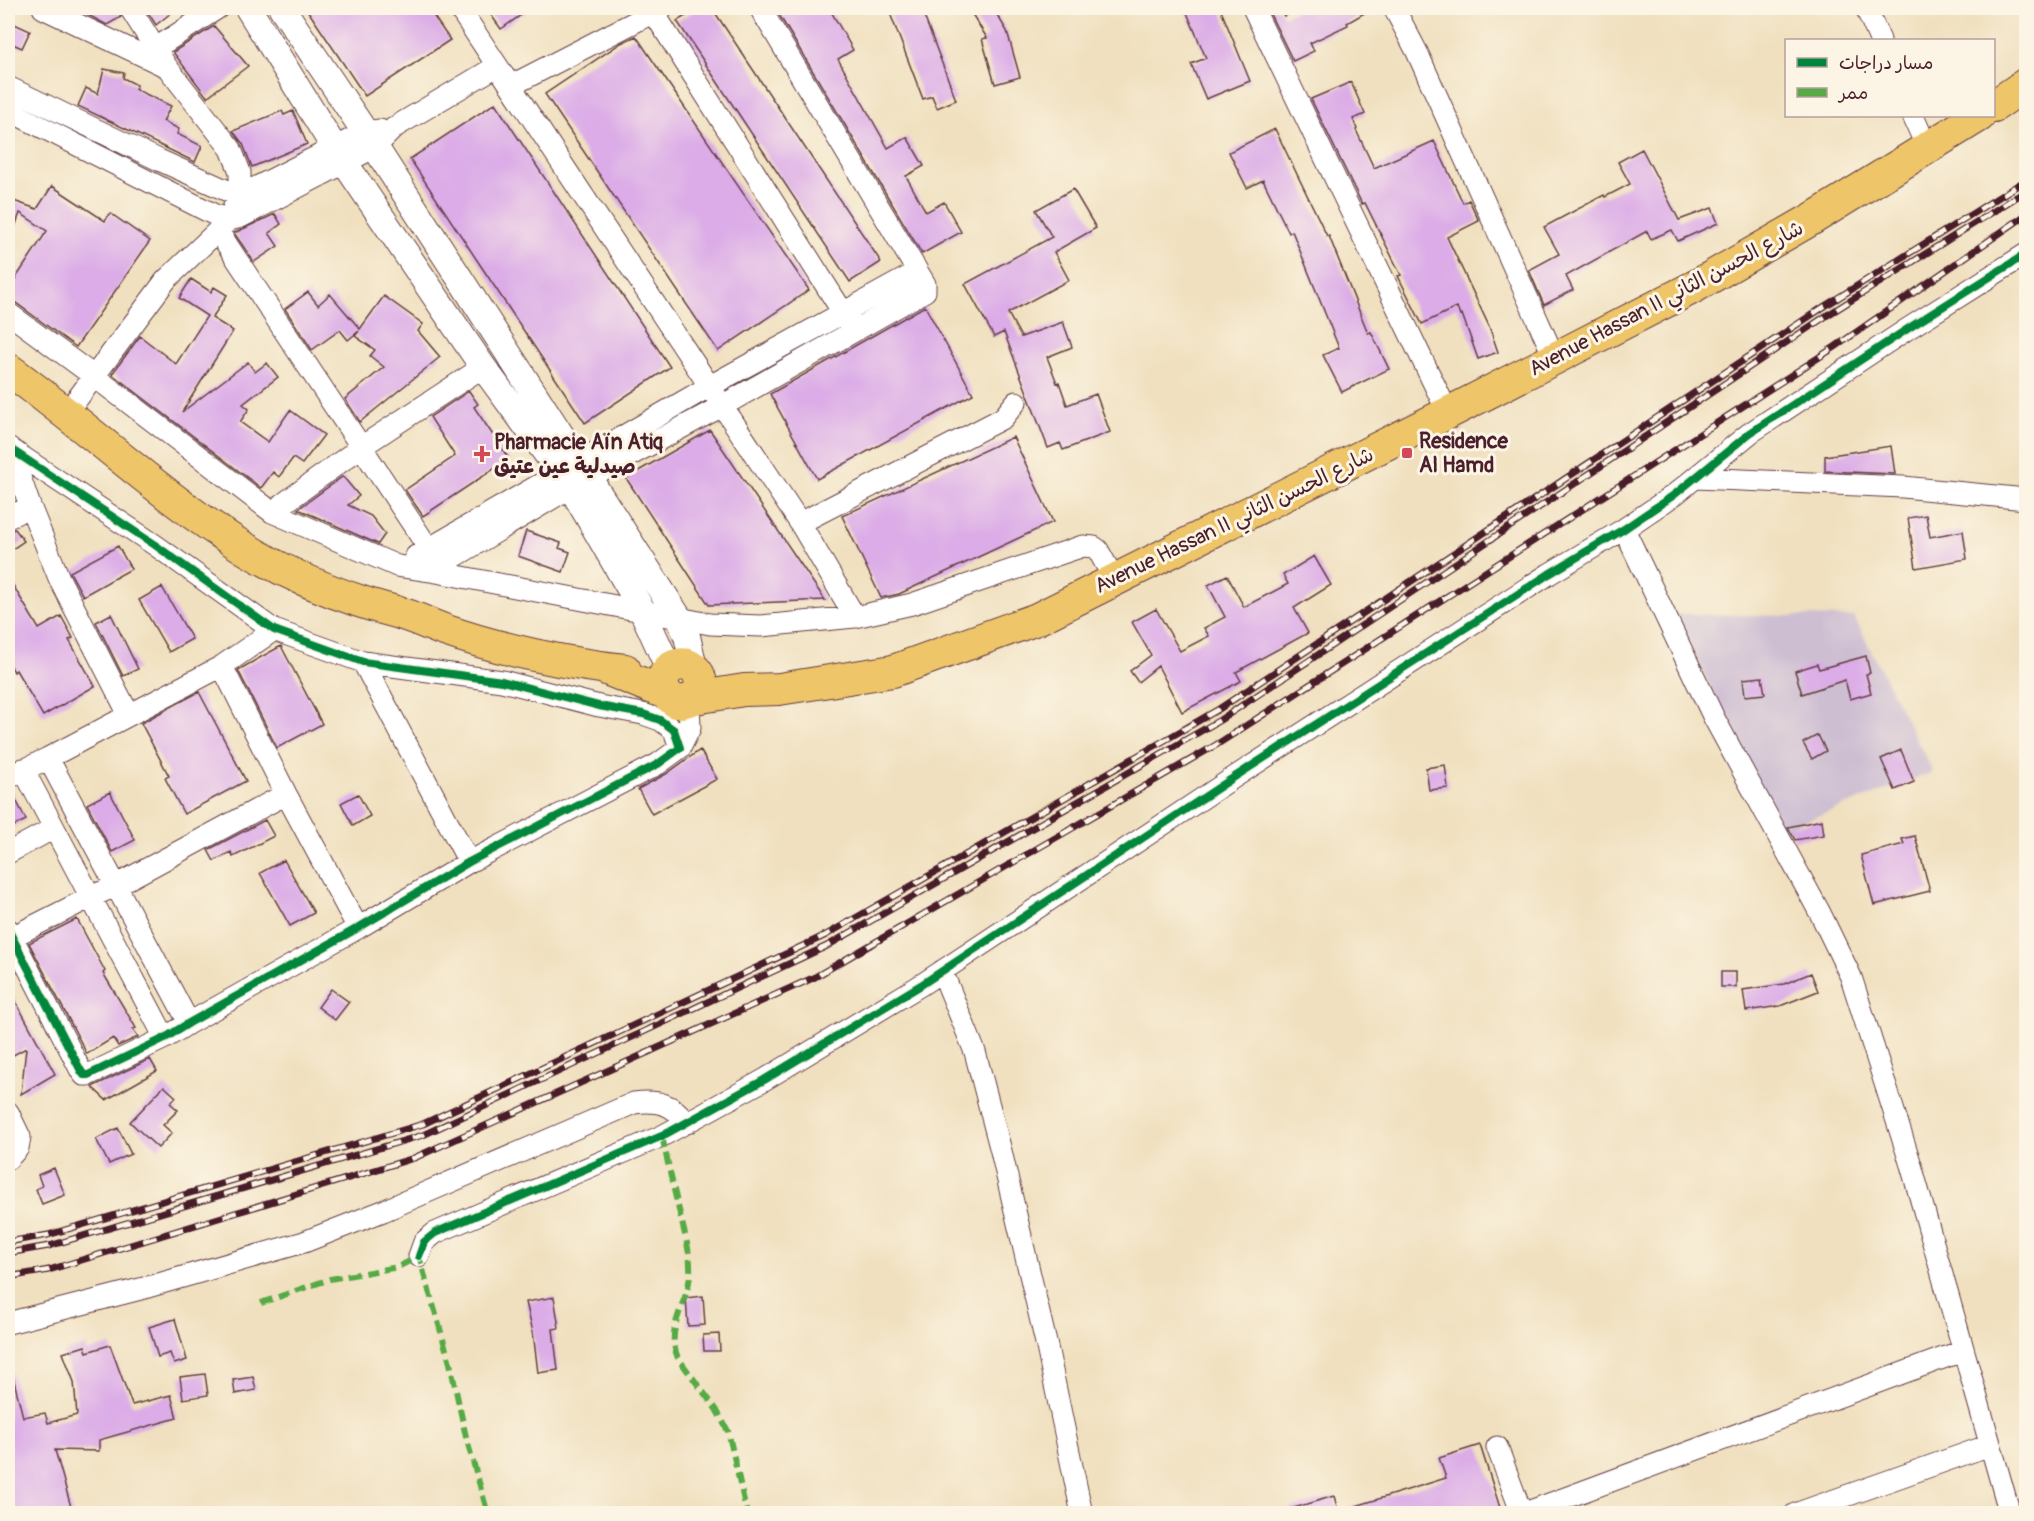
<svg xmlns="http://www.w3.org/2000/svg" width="2034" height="1521" viewBox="0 0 2034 1521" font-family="Pangolin,'Playpen Sans Arabic',sans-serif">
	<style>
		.industrial { fill: #cdbed2 }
		.building { fill: #dbace7 }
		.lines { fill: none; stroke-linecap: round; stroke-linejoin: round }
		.minor-casing { stroke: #633c41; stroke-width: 23 }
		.tertiary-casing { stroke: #633c41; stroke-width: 28 }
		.primary-casing { stroke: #633c41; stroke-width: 34 }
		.minor { stroke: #fff; stroke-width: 21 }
		.tertiary { stroke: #fff; stroke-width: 26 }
		.primary { stroke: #eec569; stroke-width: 32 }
		.rail-casing { stroke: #4a1f2b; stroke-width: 7 }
		.rail { stroke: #fcf5e5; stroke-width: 4.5; stroke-dasharray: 14; stroke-linecap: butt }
		.quiet { stroke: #57aa44; stroke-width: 6; stroke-dasharray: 12 6; stroke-linecap: butt }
		.cycleway-casing { stroke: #fcf5e5; stroke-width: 11 }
		.cycleway { stroke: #00873e; stroke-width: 8 }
		.poi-dot { fill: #d1495b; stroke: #fcf5e5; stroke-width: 2 }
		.labels { text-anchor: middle; stroke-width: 6; stroke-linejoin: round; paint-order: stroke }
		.street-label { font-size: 21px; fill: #4a1f2b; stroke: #fcf5e5 }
		.poi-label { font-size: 21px; font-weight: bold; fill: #4a1f2b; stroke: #fcf5e5; text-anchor: start }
	</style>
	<rect width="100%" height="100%" fill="#fcf5e5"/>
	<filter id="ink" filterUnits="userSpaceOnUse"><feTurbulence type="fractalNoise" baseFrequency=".0167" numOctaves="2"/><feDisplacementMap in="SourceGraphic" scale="12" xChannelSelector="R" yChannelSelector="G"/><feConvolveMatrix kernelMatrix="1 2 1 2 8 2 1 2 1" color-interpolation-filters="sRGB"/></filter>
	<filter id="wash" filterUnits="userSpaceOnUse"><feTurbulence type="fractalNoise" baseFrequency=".008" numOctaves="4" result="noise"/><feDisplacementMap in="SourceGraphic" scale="24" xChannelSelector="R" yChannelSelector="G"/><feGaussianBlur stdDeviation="1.35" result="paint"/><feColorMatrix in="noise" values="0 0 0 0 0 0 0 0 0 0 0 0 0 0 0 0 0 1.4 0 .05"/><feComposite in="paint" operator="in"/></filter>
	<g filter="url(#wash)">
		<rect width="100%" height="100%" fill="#f0e0bf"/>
		<!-- industrial -->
		<path class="industrial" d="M 1675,614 L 1854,617 L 1933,772 L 1779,831 Z"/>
		<g id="blocks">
			<!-- building -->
			<path class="building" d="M 84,8 L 117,8 L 121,17 L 107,25 L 88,15 Z
				M 145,8 L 177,8 L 156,25 Z
				M 306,8 L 428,8 L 450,40 L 365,96 Z
				M 486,8 L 531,8 L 501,29 Z
				M 699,8 L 712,8 L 881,262 L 850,282 L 677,21 Z
				M 775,8 L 829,8 L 853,50 L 838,59 L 888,148 L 907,137 L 924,166 L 906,176 L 926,212 L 944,202 L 961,232 L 922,254 Z
				M 888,8 L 921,8 L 956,100 L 937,108 L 932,96 L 923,99 Z
				M 983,8 L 993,8 L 1007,31 L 1020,77 L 995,84 L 982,39 L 987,38 L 972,14 Z
				M 1185,8 L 1220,8 L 1250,81 L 1206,99 L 1191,64 L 1206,58 Z
				M 1267,8 L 1279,8 L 1284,16 L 1302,8 L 1373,8 L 1347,23 L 1348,25 L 1310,43 L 1314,51 L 1293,61 Z
				M 8,21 L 30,31 L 22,48 L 8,42 Z
				M 214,26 L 248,66 L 207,97 L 173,52 Z
				M 636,36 L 809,290 L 718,351 L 545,94 L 621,43 Z
				M 104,69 L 124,73 L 123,78 L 137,85 L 135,89 L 171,106 L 163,121 L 179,129 L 177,134 L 202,146 L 195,162 L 78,106 L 86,88 L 98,94 Z
				M 1351,82 L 1365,114 L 1353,119 L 1357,129 L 1356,130 L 1374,168 L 1434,141 L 1463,203 L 1469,200 L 1479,221 L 1447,237 L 1489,326 L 1498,352 L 1478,359 L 1462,314 L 1460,315 L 1457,307 L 1422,324 L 1398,276 L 1401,275 L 1365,203 L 1362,204 L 1311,99 Z
				M 495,103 L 670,367 L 585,423 L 410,159 Z
				M 282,111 L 284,115 L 293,111 L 307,144 L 252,167 L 243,144 L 233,131 Z
				M 1275,129 L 1327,236 L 1329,236 L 1368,333 L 1371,332 L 1389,369 L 1342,392 L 1323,355 L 1339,348 L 1292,231 L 1289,233 L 1263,180 L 1247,188 L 1229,152 Z
				M 1642,149 L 1679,220 L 1712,208 L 1718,223 L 1678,241 L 1672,230 L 1651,239 L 1647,231 L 1566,276 L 1573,290 L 1544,305 L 1529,270 L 1559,254 L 1544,227 L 1604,195 L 1605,197 L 1630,184 L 1618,162 Z
				M 52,186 L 105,221 L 110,213 L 150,241 L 76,347 L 16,303 L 8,301 L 8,290 L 47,231 L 20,213 L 10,241 L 8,241 L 8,199 L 37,209 Z
				M 1073,189 L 1096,228 L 1054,252 L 1069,280 L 1008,313 L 1021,337 L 1063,322 L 1072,347 L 1047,357 L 1057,383 L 1059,382 L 1067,405 L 1096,394 L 1110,432 L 1063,450 L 1060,443 L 1048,448 L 1004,332 L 994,337 L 965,284 L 1052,237 L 1036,210 Z
				M 275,214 L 281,224 L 269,233 L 278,246 L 254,262 L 234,233 Z
				M 191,279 L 211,292 L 214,287 L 227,295 L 212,318 L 233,331 L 182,412 L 248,362 L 255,372 L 267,363 L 278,377 L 243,404 L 249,409 L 240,422 L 268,442 L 290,410 L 324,435 L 302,464 L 293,458 L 279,477 L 273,472 L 261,488 L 112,374 L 140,336 L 176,364 L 207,316 L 179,298 Z
				M 308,292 L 318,305 L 330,294 L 360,329 L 384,296 L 423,324 L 418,331 L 440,357 L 360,422 L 345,399 L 384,367 L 370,356 L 375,350 L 355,336 L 359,331 L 348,340 L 340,330 L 312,350 L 285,309 Z
				M 925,306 L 973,394 L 817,479 L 770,394 Z
				M 469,391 L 478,404 L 474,407 L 509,459 L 423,516 L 405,490 L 455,456 L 430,417 Z
				M 710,430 L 825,600 L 709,605 L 626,478 Z
				M 1013,437 L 1053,522 L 899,594 L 881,598 L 842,516 Z
				M 1891,446 L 1895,474 L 1825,471 L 1825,456 Z
				M 342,477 L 345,479 L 359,496 L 348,505 L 371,516 L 385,534 L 378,544 L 298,509 Z
				M 1926,515 L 1930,537 L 1963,531 L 1967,559 L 1916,568 L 1908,518 Z
				M 15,529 L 24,541 L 8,552 L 8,531 Z
				M 526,531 L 561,543 L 559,548 L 570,552 L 563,572 L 518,556 Z
				M 118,546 L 131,569 L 83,596 L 70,572 Z
				M 1314,556 L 1331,585 L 1294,608 L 1308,633 L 1236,672 L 1241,681 L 1182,712 L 1158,666 L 1138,682 L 1130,671 L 1151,655 L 1132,622 L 1156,609 L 1180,651 L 1209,636 L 1204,628 L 1225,617 L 1208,585 L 1227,575 L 1244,607 L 1288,584 L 1283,575 Z
				M 8,577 L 39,629 L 61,616 L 73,638 L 69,640 L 95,686 L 43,716 L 16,670 L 14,672 L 8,660 Z
				M 162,587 L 192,639 L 169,652 L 139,600 Z
				M 111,614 L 138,669 L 123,676 L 96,622 Z
				M 281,646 L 322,724 L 277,748 L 238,670 Z
				M 1866,656 L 1870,673 L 1866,674 L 1871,693 L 1850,699 L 1845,680 L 1802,694 L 1795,671 L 1817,664 L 1819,669 Z
				M 1762,677 L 1765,694 L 1745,696 L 1743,679 Z
				M 199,692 L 246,781 L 184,814 L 165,778 L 169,776 L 141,723 Z
				M 1818,735 L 1826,751 L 1812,759 L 1803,743 Z
				M 700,750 L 717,779 L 652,814 L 638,789 L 666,774 Z
				M 1901,750 L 1914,782 L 1895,790 L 1881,759 Z
				M 1445,765 L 1448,788 L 1429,790 L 1426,768 Z
				M 11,790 L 26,820 L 8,829 L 8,791 Z
				M 110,792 L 135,840 L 112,852 L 87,804 Z
				M 358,794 L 370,816 L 353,826 L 341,803 Z
				M 265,820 L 274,836 L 233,857 L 231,852 L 214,861 L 208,850 Z
				M 1822,820 L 1824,835 L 1795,840 L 1788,827 Z
				M 1915,836 L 1930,891 L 1874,905 L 1861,855 L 1904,844 L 1902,839 Z
				M 284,860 L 314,913 L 290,926 L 260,873 Z
				M 77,919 L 105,971 L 103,973 L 136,1028 L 133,1029 L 138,1037 L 118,1046 L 113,1038 L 87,1054 L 29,943 Z
				M 1721,972 L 1736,972 L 1736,987 L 1721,987 Z
				M 1811,973 L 1818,991 L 1780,1006 L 1746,1011 L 1743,990 L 1784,984 Z
				M 8,987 L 55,1074 L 21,1094 L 26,1048 L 8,1058 Z
				M 331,989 L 349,1002 L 335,1020 L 318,1007 Z
				M 150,1059 L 157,1071 L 106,1100 L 92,1087 Z
				M 164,1086 L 176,1097 L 170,1103 L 178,1110 L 163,1125 L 172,1133 L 158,1148 L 130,1122 Z
				M 118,1128 L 131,1154 L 109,1164 L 96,1139 Z
				M 54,1168 L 65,1195 L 42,1204 L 36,1189 L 42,1186 L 38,1175 Z
				M 703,1296 L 705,1325 L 688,1326 L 686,1298 Z
				M 554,1297 L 559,1328 L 553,1329 L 558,1370 L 538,1373 L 533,1332 L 526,1302 Z
				M 175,1319 L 187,1360 L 174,1364 L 170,1353 L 158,1357 L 149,1327 Z
				M 719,1334 L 720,1351 L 704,1351 L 703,1335 Z
				M 110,1345 L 132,1405 L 171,1395 L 177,1418 L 99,1440 L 99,1451 L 55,1450 L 73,1514 L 8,1514 L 8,1374 L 12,1373 L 23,1417 L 45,1413 L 48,1423 L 77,1415 L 74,1382 L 63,1353 L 85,1346 L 87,1352 Z
				M 205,1374 L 208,1395 L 183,1399 L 180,1377 Z
				M 253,1377 L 256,1390 L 235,1394 L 233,1380 Z
				M 1480,1445 L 1502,1514 L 1344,1514 L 1343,1510 L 1446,1478 L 1439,1458 Z
				M 1334,1496 L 1339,1514 L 1288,1514 L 1287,1510 Z"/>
		</g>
	</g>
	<g filter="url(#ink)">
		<use href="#blocks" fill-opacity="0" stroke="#633c41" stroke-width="1.5"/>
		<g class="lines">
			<!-- minor casing -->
			<g class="minor-casing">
				<path id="minor" d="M 43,8 L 167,67
					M 459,8 L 800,523 L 855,617
					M 1253,8 L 1448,413
					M 1394,8 L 1417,52 L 1555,359
					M 1866,8 L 1880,40
					M 654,13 L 842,311 L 850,321
					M 156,48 L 218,8
					M 512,85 L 662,8
					M 8,87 L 159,160 L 239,196 L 365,132 L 380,130
					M 8,110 L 215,215 L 229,220 L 241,217 L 375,147 L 395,127 L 497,66
					M 1913,116 L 1927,148
					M 218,231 L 429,549 L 431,571 L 571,487 L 722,406 L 925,291 L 925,284 L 760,8
					M 8,313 L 95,377 L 272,512 L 397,566 L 431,571 L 710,624 L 761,626 L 855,617 L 912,604 L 1083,546 L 1094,547 L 1098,550 L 1114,579
					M 66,414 L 166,280 L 229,220 L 240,190 L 240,172 L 231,149 L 167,67 L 130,8
					M 10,448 L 30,506 L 59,578 L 129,715
					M 1696,478 L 1903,487 L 2026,499
					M 272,512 L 361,447 L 483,367
					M 8,518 L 30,506
					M 800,523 L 1003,418 L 1016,402
					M 1624,529 L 1714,718 L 1820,913 L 1851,977 L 1911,1165 L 2010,1514
					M 416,556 L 710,386 L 917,272
					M 363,662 L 469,862
					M 222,666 L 286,794 L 358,928
					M 680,748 L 690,728 L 689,701
					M 48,758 L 189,1023
					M 23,769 L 165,1038
					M 8,778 L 48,758 L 222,666 L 274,630
					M 8,853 L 54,828
					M 8,929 L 81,1071 L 84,1075 L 88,1075 L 165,1038 L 189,1023 L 358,928 L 469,862 L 658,764 L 680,748 L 674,730 L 660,720 L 643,714 L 599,706 L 502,681 L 363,662 L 274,630 L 155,545 L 12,450
					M 8,939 L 91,897 L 115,886 L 286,794
					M 942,971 L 975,1052 L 1001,1151 L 1047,1347 L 1082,1514
					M 8,1112 L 20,1137 L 18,1148 L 8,1159
					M 419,1256 L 424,1242 L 435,1233 L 662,1136 L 764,1080 L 921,985 L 1233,778 L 1549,574 L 1624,529 L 1674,495 L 1750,433 L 1909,328 L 2026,254
					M 8,1323 L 148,1287 L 304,1242 L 383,1211 L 634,1103 C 657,1100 673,1103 687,1123
					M 1497,1447 L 1522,1514
					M 1522,1514 L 1962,1351
					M 1795,1514 L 1990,1445"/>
			</g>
			<!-- tertiary casing -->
			<g class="tertiary-casing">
				<path id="tertiary" d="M 248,8 L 334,147 L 483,367 L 571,487 L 642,610 L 669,669
					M 282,8 L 375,147 L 679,618 L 687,636 L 694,668"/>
			</g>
			<!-- primary casing -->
			<g class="primary-casing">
				<path id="primary" d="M 1994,106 L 2026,84
					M 8,369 C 88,427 161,497 246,549 C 282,571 322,589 362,602 C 376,607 391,610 406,615 C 418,619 431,625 444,630 C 499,649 567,664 625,670
					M 604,668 L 665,693 L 676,702 L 682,702 L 695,698 L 744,690 L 779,689 L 893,671 L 1037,619 L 1456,409 L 1694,287 L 1812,219 L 1979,116
					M 665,693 C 653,661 700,652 701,686 L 695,698"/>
			</g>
			<!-- minor -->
			<use href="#minor" class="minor"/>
			<!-- tertiary -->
			<use href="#tertiary" class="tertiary"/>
			<!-- primary -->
			<use href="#primary" class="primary"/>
			<!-- rail casing -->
			<g class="rail-casing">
				<path id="rail" d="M 8,1242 L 48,1235 L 423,1124 L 826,935 L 1219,709 L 1825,306 L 2026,180
					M 8,1253 L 49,1246 L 423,1135 L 827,946 L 1220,720 L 1826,316 L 2026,191
					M 8,1277 L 49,1270 L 414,1158 L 815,977 L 1216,745 L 1835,347 L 2026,215"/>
			</g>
			<!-- rail -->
			<use href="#rail" class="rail"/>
			<!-- quiet -->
			<path class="quiet" d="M 662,1136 C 668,1164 674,1191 681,1218 C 685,1236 691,1254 690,1273 C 689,1303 664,1327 678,1358 L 716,1409 L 728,1431 L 747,1514
				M 261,1303 L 330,1279 L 398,1267 L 419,1256 L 450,1363 L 466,1437 L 488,1514"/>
			<!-- cycleway casing -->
			<g class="cycleway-casing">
				<path id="cycleway" d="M 8,929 L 81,1071 L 84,1075 L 88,1075 L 165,1038 L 189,1023 L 358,928 L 469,862 L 658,764 L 680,748 L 674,730 L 660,720 L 643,714 L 599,706 L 502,681 L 363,662 L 274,630 L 155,545 L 12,450
					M 419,1256 L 424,1242 L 435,1233 L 662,1136 L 764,1080 L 921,985 L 1233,778 L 1549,574 L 1624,529 L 1674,495 L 1750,433 L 1909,328 L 2026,254"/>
			</g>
			<!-- cycleway -->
			<use href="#cycleway" class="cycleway"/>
		</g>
	</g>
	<!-- markers -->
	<g class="poi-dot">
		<rect x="1401" y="447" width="12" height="12" rx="3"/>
		<path d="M479 445h6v6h6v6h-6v6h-6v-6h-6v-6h6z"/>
	</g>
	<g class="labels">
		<!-- street labels -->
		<g class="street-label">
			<text transform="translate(1666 298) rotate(-28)" y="7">Avenue Hassan II شارع الحسن الثاني</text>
			<text transform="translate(1234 520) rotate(-26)" y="7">Avenue Hassan II شارع الحسن الثاني</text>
		</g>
		<!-- poi labels -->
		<g class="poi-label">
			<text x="1419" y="448">Residence<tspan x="1419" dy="24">Al Hamd</tspan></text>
			<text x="494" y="449">Pharmacie Aïn Atiq<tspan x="494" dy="24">صيدلية عين عتيق</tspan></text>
		</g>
	</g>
	<!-- margin -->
	<rect width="2034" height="1521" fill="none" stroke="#fcf5e5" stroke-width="30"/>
	<!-- legend -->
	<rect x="1785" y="39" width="210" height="78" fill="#fcf5e5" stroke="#b59f9b" stroke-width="1.5"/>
	<rect x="1797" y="58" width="30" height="9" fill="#00873e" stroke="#b59f9b" stroke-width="1.5"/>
	<text x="1839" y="69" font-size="18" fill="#4a1f2b">مسار دراجات</text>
	<rect x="1797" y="88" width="30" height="9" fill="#57aa44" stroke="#b59f9b" stroke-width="1.5"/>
	<text x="1839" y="99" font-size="18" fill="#4a1f2b">ممر</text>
</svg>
